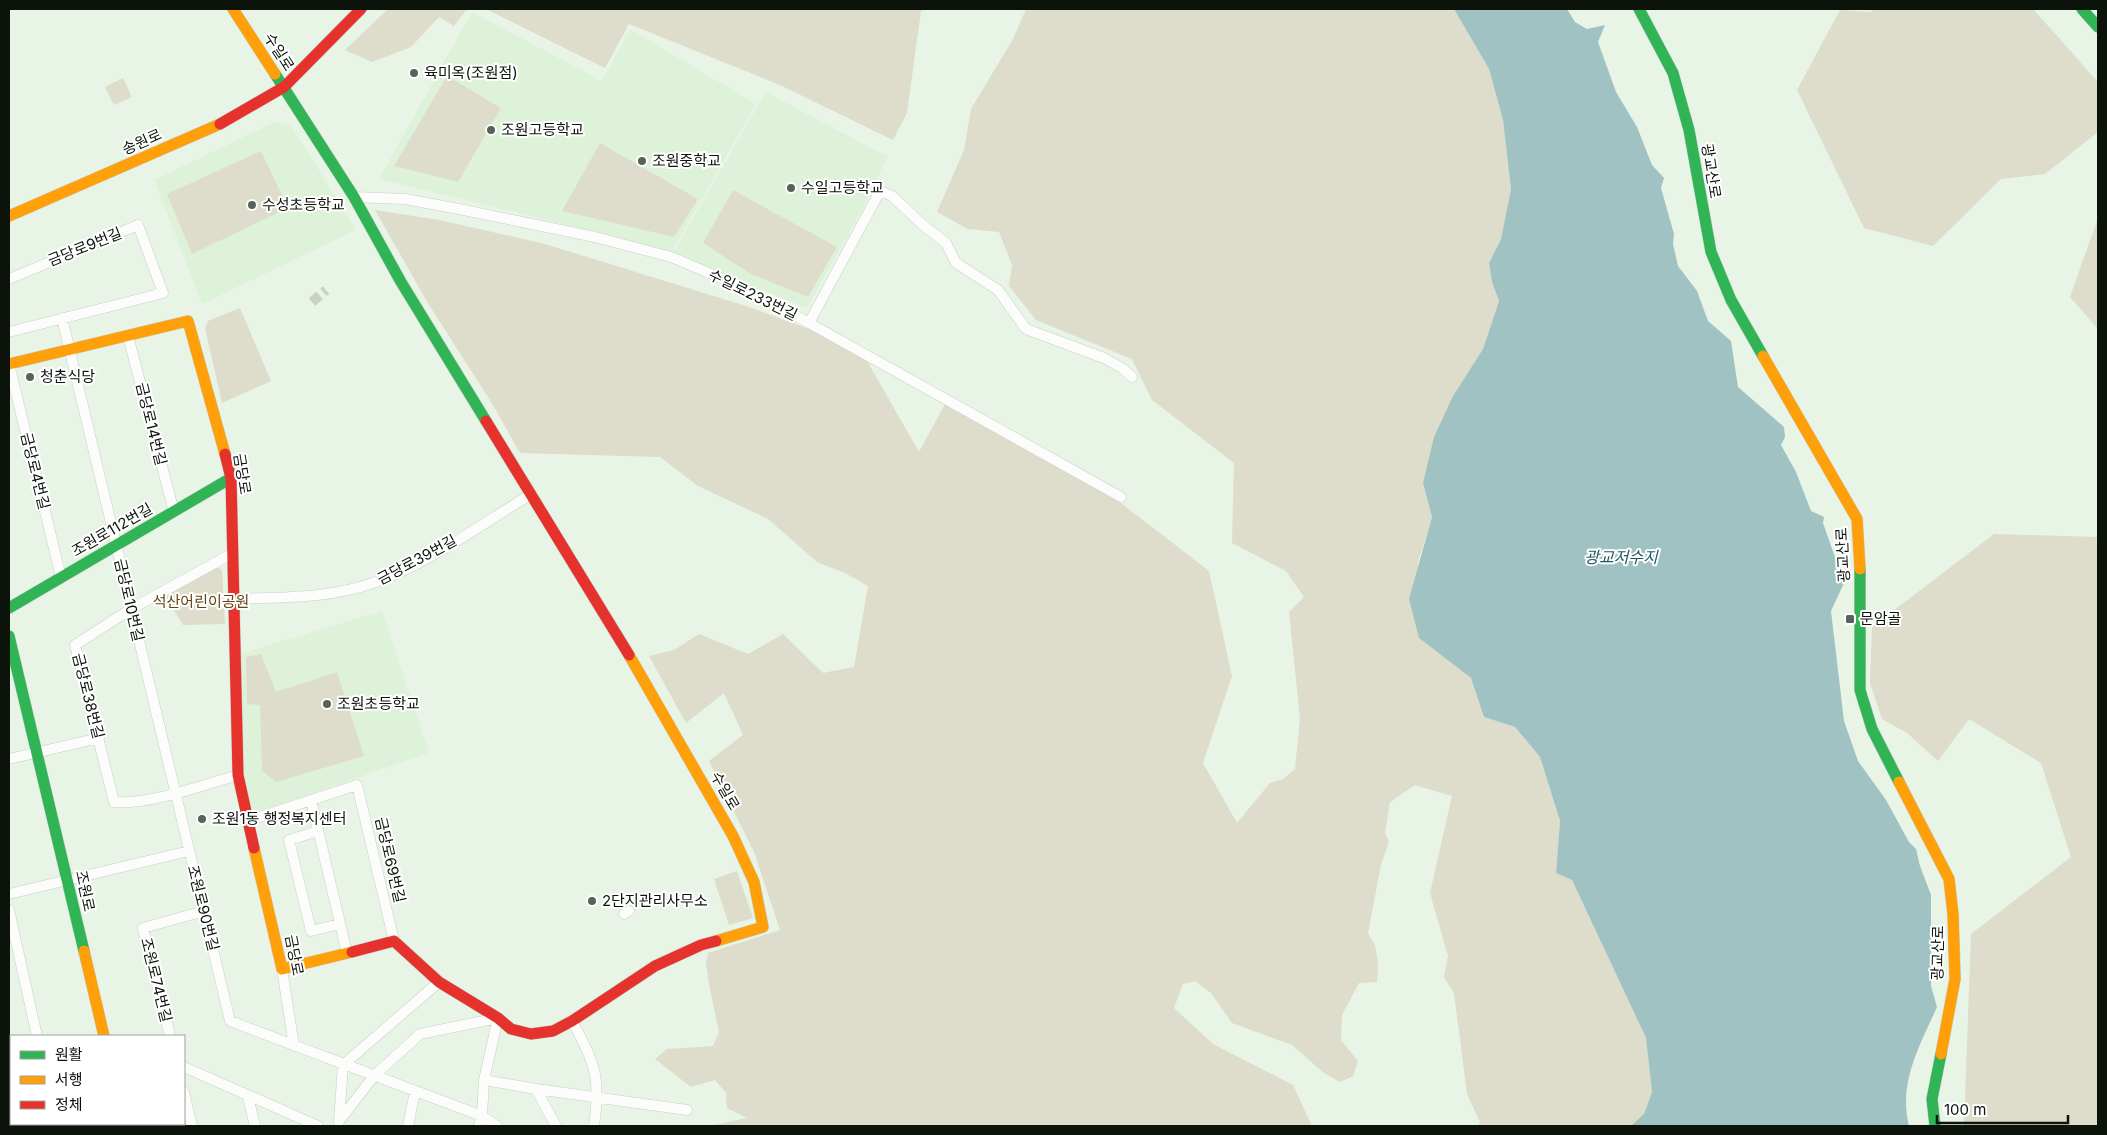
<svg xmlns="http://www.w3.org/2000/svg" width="2107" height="1135" viewBox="0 0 2107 1135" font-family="Inter,'Noto Sans KR',sans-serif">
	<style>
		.built { fill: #def2da }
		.green { fill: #dedcca }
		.water { fill: #a1c2c2 }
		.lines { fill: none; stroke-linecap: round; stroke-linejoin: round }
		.street-tunnel { stroke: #c7d2c5; stroke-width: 10; stroke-dasharray: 10 5; stroke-linecap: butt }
		.street-casing { stroke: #c6d0c5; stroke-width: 11 }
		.fast-casing { stroke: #c6d0c5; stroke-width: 12 }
		.slow-casing { stroke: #c6d0c5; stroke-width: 12 }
		.jam-casing { stroke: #c6d0c5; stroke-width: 12 }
		.street { stroke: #fcfdfb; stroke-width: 10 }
		.fast { stroke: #30b455; stroke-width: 11 }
		.slow { stroke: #ff9f0a; stroke-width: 11 }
		.jam { stroke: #e5322d; stroke-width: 11 }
		.poi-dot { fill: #586258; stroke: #fff; stroke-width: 2 }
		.labels { text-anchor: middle; stroke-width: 4; stroke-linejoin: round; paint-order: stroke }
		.street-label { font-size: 15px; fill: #0b130b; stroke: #fff }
		.poi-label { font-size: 15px; fill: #0b130b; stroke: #fff; text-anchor: start }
		.park-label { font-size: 15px; fill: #644714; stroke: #fff }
		.water-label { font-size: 16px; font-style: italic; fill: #1f5a61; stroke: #fff }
	</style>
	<rect width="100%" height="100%" fill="#e8f4e6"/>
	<!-- built -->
	<path class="built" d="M 472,12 L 602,81 L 630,29 L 756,104 L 671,253 L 531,216 L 379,179 Z
		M 766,92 L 888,157 L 857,219 L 807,308 L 672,254 Z
		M 275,122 L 291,125 L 356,230 L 202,304 L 154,180 Z
		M 382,611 L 429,753 L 252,814 L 245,783 L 239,654 Z"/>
	<!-- green -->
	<path class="green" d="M 388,9 L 467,9 L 454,26 L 439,17 L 411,47 L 372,62 L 345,50 Z
		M 486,9 L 930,9 L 921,11 L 907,113 L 893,140 L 780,85 L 629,24 L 605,68 Z
		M 1026,9 L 1454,9 L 1489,69 L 1503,120 L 1511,189 L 1501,239 L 1489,263 L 1492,282 L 1499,301 L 1483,349 L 1453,396 L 1423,483 L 1432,517 L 1418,562 L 1419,638 L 1471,678 L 1484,717 L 1515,727 L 1540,757 L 1560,821 L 1556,873 L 1572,880 L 1646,1038 L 1652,1092 L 1644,1115 L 1631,1126 L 1478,1126 L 1480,1122 L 1467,1094 L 1454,993 L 1444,977 L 1448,956 L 1430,893 L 1452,796 L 1415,785 L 1390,802 L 1385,833 L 1389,842 L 1381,865 L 1368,933 L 1375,945 L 1378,963 L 1377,982 L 1359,983 L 1342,1015 L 1341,1040 L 1358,1061 L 1353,1076 L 1340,1082 L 1324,1073 L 1292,1045 L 1232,1023 L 1211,993 L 1195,981 L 1183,984 L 1174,1008 L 1213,1044 L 1293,1085 L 1312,1126 L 710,1126 L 747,1118 L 727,1108 L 726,1093 L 715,1080 L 691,1087 L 655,1059 L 667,1049 L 713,1046 L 719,1032 L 709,984 L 706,963 L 708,953 L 780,930 L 754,852 L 709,761 L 743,735 L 724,693 L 686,723 L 649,656 L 674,650 L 699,634 L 748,654 L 783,634 L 823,673 L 854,667 L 868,586 L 845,573 L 817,562 L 768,519 L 698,486 L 660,457 L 520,453 L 490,400 L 429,305 L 375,210 L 439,220 L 545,244 L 746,306 L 817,332 L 867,361 L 919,452 L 945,404 L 1113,497 L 1209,571 L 1232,676 L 1203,763 L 1237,823 L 1270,783 L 1283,779 L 1295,769 L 1300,719 L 1289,612 L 1304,597 L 1286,571 L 1232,543 L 1234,463 L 1152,400 L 1132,359 L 1036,320 L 1009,286 L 1012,265 L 999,232 L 968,229 L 937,212 L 964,150 L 971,109 L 1013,39 Z
		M 1873,9 L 2033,9 L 2098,82 L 2098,132 L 2045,174 L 2001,179 L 1933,246 L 1864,228 L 1797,90 L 1840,10 L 1871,12 Z
		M 447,76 L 501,108 L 458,182 L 394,166 Z
		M 123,78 L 132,97 L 114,105 L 105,87 Z
		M 600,143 L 698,199 L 674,237 L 562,211 Z
		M 261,151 L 288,208 L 192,254 L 167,194 Z
		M 733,190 L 837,247 L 808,297 L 751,274 L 703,243 Z
		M 2098,218 L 2098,329 L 2070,297 Z
		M 240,308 L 271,381 L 222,403 L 205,328 L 208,321 Z
		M 1994,534 L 2098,537 L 2098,1126 L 1964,1126 L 1971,934 L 2071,857 L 2041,763 L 1969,719 L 1938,761 L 1907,733 L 1882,719 L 1870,683 L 1872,627 Z
		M 218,567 L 222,570 L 225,624 L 183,625 L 165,596 Z
		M 261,654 L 276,692 L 337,672 L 364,756 L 276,782 L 262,771 L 260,705 L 247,704 L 246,657 Z
		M 737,871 L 753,918 L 729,925 L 714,879 Z"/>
	<!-- water -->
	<path class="water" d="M 1454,9 L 1567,9 L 1575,22 L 1587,29 L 1605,25 L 1598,42 L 1616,92 L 1637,127 L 1652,165 L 1664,178 L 1661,188 L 1674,234 L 1673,244 L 1678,266 L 1697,291 L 1708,321 L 1731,341 L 1738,387 L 1784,427 L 1785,437 L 1781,445 L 1796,472 L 1811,511 L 1824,517 L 1823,523 L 1844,583 L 1831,611 L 1844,721 L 1858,761 L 1886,800 L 1909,842 L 1916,849 L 1920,866 L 1931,895 L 1931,986 L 1937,1007 C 1920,1045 1898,1083 1909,1126 L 1631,1126 L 1644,1114 L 1652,1092 L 1646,1038 L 1572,880 L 1556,873 L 1560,821 L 1540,757 L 1515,727 L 1484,717 L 1471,678 L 1419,638 L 1409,599 L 1432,517 L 1423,483 L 1434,437 L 1453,396 L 1483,349 L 1499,301 L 1492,282 L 1489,263 L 1501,239 L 1511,189 L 1503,120 L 1489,69 Z"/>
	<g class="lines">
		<!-- street-tunnel -->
		<path class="street-tunnel" d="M 312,302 L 326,290"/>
		<!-- street casing -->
		<g class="street-casing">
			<path id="street" d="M 354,197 L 405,199 L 459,209 L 595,237 L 671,257 L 742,287 L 809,323 L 880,191 L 892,196 L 923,225 L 946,243 L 956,263 L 998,290 L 1026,329 L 1104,358 L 1122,368 L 1132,377
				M 9,279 L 138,225 L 163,293 L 9,332
				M 62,318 L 230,1021 L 482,1116 L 497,1126
				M 809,323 L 1121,497
				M 128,336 L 174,512
				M 9,364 L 61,577
				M 233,553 L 131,609 L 75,645 L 114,802 C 149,805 203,785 238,775
				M 233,599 C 280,597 328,599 373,583 C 425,566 483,523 530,495
				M 9,759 L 99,738
				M 311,800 L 347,953
				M 250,820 L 357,785 L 394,941
				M 318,831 L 289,840 L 311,931 L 340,924
				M 9,894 L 189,851
				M 9,910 L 37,1036
				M 624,914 L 629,911
				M 282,969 L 294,1046
				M 572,1021 C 595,1064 601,1077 594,1126
				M 170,1036 L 143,928 L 204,911
				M 184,1067 L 318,1126
				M 484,1080 L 536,1089 L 556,1126
				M 536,1089 L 687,1110
				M 184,1092 L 192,1126
				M 248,1097 L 255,1126
				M 339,1121 L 374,1076 L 420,1034 L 498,1018 L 484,1080 L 482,1116 L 479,1126
				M 339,1122 L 343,1065 L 439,982
				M 56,1124 L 56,1126
				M 408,1126 L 415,1091"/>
		</g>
		<!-- fast casing -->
		<g class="fast-casing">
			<path id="fast" d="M 1639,9 L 1673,73 L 1689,130 L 1711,252 L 1731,300 L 1763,356
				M 2082,9 L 2098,27
				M 275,74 L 354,197 L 401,282 L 486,421
				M 1860,569 L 1860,690 L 1872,729 L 1899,782
				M 9,608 L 231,478
				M 9,636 L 84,951
				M 125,1124 L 126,1126
				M 1935,1126 L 1932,1099 L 1941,1054"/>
		</g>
		<!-- slow casing -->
		<g class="slow-casing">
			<path id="slow" d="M 233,9 L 275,74
				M 9,216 L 220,124
				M 1763,356 L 1857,519 L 1860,569
				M 9,364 L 188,321 L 225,454
				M 629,655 L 733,836 L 754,882 L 763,927 L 716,941
				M 1899,782 L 1949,879 L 1953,914 L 1955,979 L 1941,1054
				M 254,848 L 282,969 L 352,952
				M 84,951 L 104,1036"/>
		</g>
		<!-- jam casing -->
		<g class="jam-casing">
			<path id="jam" d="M 220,124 L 284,87 L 361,9
				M 486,421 L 629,655
				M 225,454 L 231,478 L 238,775 L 254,848
				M 352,952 L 394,941 L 439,982 L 498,1018 L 511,1029 L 531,1034 L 553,1031 L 572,1021 L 655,966 L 701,945 L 716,941"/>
		</g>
		<!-- street -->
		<use href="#street" class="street"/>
		<!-- fast -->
		<use href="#fast" class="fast"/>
		<!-- slow -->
		<use href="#slow" class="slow"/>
		<!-- jam -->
		<use href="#jam" class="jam"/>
	</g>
	<!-- markers -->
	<g class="poi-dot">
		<circle cx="414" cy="73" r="5"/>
		<circle cx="491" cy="130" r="5"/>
		<circle cx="642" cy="161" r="5"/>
		<circle cx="791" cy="188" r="5"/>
		<circle cx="252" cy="205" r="5"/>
		<circle cx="30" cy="377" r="5"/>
		<rect x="1845" y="614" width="10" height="10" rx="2.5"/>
		<circle cx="327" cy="704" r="5"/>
		<circle cx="202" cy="819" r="5"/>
		<circle cx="592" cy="901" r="5"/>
	</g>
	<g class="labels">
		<!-- street labels -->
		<g class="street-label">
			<text transform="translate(279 52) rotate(57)" y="5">수일로</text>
			<text transform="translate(142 142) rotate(-24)" y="5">송원로</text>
			<text transform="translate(1711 171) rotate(81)" y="5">광교산로</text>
			<text transform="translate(85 247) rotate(-22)" y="5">금당로9번길</text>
			<text transform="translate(753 295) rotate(26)" y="5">수일로233번길</text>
			<text transform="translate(151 424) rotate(76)" y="5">금당로14번길</text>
			<text transform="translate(35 471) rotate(76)" y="5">금당로4번길</text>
			<text transform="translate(242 474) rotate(81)" y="5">금당로</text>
			<text transform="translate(112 530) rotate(-30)" y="5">조원로112번길</text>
			<text transform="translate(1843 555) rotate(-93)" y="5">광교산로</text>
			<text transform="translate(417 560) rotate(-28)" y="5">금당로39번길</text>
			<text transform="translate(129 600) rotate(77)" y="5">금당로10번길</text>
			<text transform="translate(88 696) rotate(76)" y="5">금당로38번길</text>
			<text transform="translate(725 791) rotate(60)" y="5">수일로</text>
			<text transform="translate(390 860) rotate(77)" y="5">금당로69번길</text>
			<text transform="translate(85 891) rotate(78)" y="5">조원로</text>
			<text transform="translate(203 908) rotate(76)" y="5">조원로90번길</text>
			<text transform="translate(1938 953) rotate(-89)" y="5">광교산로</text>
			<text transform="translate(294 955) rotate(79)" y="5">금당로</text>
			<text transform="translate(156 980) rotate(76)" y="5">조원로74번길</text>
		</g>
		<!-- poi labels -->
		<g class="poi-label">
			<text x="424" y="78">육미옥(조원점)</text>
			<text x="501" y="135">조원고등학교</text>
			<text x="652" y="166">조원중학교</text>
			<text x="801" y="193">수일고등학교</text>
			<text x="262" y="210">수성초등학교</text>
			<text x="40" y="382">청춘식당</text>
			<text x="1860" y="624">문암골</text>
			<text x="337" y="709">조원초등학교</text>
			<text x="212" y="824">조원1동 행정복지센터</text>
			<text x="602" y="906">2단지관리사무소</text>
		</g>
		<!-- park labels -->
		<g class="park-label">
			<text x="201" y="607">석산어린이공원</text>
		</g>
		<!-- water labels -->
		<g class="water-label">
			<text x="1621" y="563">광교저수지</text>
		</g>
	</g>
	<!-- border -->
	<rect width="2107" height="1135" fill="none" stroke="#0b130b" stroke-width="20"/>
	<!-- legend -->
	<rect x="10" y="1035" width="175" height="90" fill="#ffffff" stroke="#9da19d"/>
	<rect x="20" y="1051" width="25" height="8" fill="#30b455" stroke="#9da19d"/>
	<text x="55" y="1060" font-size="15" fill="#0b130b">원활</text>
	<rect x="20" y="1076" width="25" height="8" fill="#ff9f0a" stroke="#9da19d"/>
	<text x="55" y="1085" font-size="15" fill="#0b130b">서행</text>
	<rect x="20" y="1101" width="25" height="8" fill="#e5322d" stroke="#9da19d"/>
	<text x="55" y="1110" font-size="15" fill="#0b130b">정체</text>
	<!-- scale -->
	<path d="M1937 1115v8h131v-8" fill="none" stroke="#0b130b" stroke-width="2.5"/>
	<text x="1944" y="1115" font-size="15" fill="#0b130b" stroke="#ffffff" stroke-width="4" paint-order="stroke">100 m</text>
</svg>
